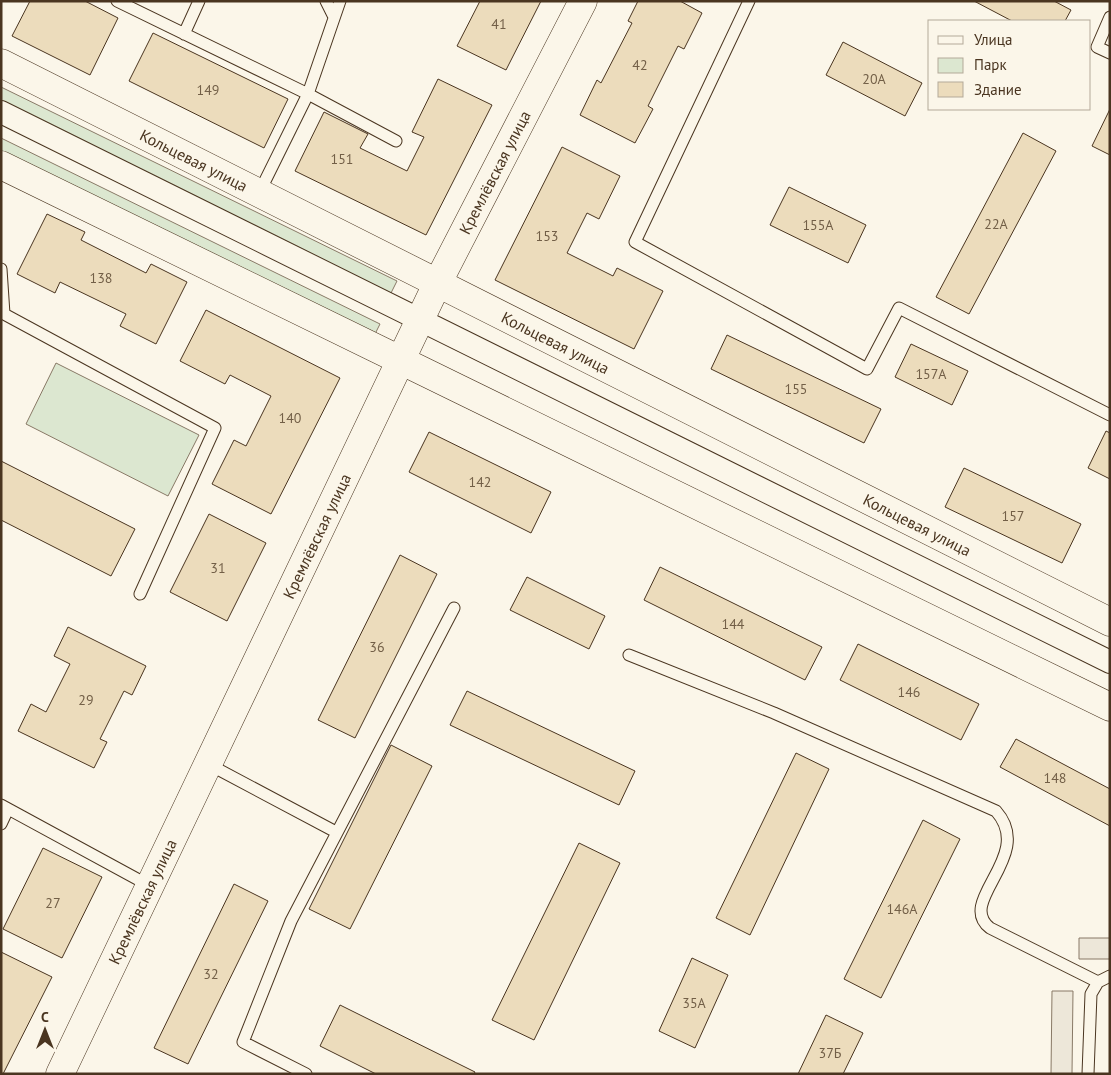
<svg xmlns="http://www.w3.org/2000/svg" width="1111" height="1075" viewBox="0 0 1111 1075" font-family="'PT Sans',sans-serif">
	<style>
		.green { fill: #dce7d0; stroke: #887966 }
		.parking { fill: #ede7d9; stroke: #887966 }
		.building { fill: #ecdcbc; stroke: #4a3520 }
		.lines { fill: none; stroke-linecap: round; stroke-linejoin: round }
		.lane-casing { stroke: #4a3520; stroke-width: 13 }
		.street-casing { stroke: #4a3520; stroke-width: 24 }
		.secondary-casing { stroke: #4a3520; stroke-width: 29 }
		.lane { stroke: #fbf6e9; stroke-width: 11 }
		.street { stroke: #fbf6e9; stroke-width: 22 }
		.secondary { stroke: #fbf6e9; stroke-width: 28 }
		.labels { text-anchor: middle; stroke-width: 4; stroke-linejoin: round; paint-order: stroke }
		.number-label { font-size: 14px; fill: #725f47 }
		.street-label { font-size: 16px; fill: #4a3520; stroke: #fbf6e9 }
	</style>
	<rect width="100%" height="100%" fill="#fbf6e9"/>
	<!-- green -->
	<path class="green" d="M 1,87 L 397,281 L 390,295 L 1,104 Z
		M 1,138 L 380,324 L 373,338 L 1,155 Z
		M 56,363 L 199,435 L 168,496 L 26,424 Z"/>
	<!-- parking -->
	<path class="parking" d="M 1079,938 L 1110,938 L 1110,959 L 1079,959 Z
		M 1052,991 L 1073,991 L 1072,1074 L 1051,1074 Z"/>
	<!-- building -->
	<path class="building" d="M 30,1 L 85,1 L 118,18 L 90,75 L 12,36 Z
		M 480,1 L 541,1 L 506,70 L 457,46 Z
		M 638,1 L 680,1 L 702,13 L 684,49 L 678,46 L 648,106 L 653,109 L 635,143 L 580,115 L 597,80 L 601,83 L 632,23 L 628,21 Z
		M 974,1 L 1054,1 L 1071,10 L 1065,21 L 1012,21 Z
		M 153,33 L 288,99 L 264,148 L 129,81 Z
		M 843,42 L 922,83 L 905,116 L 826,75 Z
		M 438,79 L 492,105 L 426,235 L 295,171 L 324,112 L 368,134 L 360,148 L 407,171 L 424,137 L 412,132 Z
		M 1110,109 L 1110,155 L 1092,146 Z
		M 1023,133 L 1056,151 L 969,314 L 936,297 Z
		M 562,147 L 620,176 L 599,219 L 587,213 L 567,253 L 613,276 L 617,268 L 663,291 L 634,349 L 495,280 Z
		M 789,187 L 866,225 L 848,263 L 770,225 Z
		M 47,214 L 85,232 L 81,240 L 146,273 L 151,264 L 187,282 L 156,344 L 120,326 L 126,314 L 60,282 L 55,293 L 17,274 Z
		M 206,310 L 340,378 L 271,514 L 212,484 L 234,440 L 246,446 L 271,396 L 230,375 L 225,384 L 180,361 Z
		M 727,335 L 881,409 L 864,443 L 711,369 Z
		M 911,344 L 968,371 L 952,405 L 895,377 Z
		M 1106,431 L 1110,433 L 1110,479 L 1088,468 Z
		M 429,432 L 551,492 L 531,533 L 409,472 Z
		M 1,461 L 135,529 L 111,576 L 1,520 Z
		M 964,468 L 1081,524 L 1062,563 L 945,507 Z
		M 209,514 L 266,543 L 227,621 L 170,592 Z
		M 400,555 L 437,574 L 355,738 L 318,720 Z
		M 660,567 L 822,647 L 805,680 L 644,600 Z
		M 527,577 L 605,616 L 589,649 L 510,610 Z
		M 68,627 L 146,666 L 132,695 L 124,691 L 100,739 L 107,742 L 94,768 L 18,731 L 31,704 L 46,712 L 70,664 L 54,656 Z
		M 858,644 L 979,704 L 961,740 L 840,680 Z
		M 467,691 L 635,771 L 619,805 L 450,725 Z
		M 1016,739 L 1110,789 L 1110,826 L 1000,767 Z
		M 391,745 L 432,766 L 350,929 L 309,909 Z
		M 796,753 L 829,769 L 750,935 L 716,918 Z
		M 923,820 L 960,839 L 881,998 L 844,979 Z
		M 579,843 L 620,863 L 534,1040 L 492,1020 Z
		M 43,848 L 102,877 L 62,958 L 3,929 Z
		M 234,884 L 268,901 L 188,1064 L 154,1048 Z
		M 1,952 L 52,977 L 3,1074 L 1,1074 Z
		M 692,958 L 728,975 L 695,1048 L 659,1031 Z
		M 340,1005 L 475,1072 L 474,1074 L 376,1074 L 320,1046 Z
		M 826,1015 L 863,1033 L 843,1074 L 798,1074 Z"/>
	<g class="lines">
		<!-- lane casing -->
		<g class="lane-casing">
			<path id="lane" d="M 117,1 L 308,94 L 259,193
				M 326,1 L 333,15
				M 340,1 L 308,94 L 396,141
				M 749,1 L 635,242 L 867,369 L 899,308 L 1110,415
				M 1110,17 L 1097,47 L 1110,53
				M 184,34 L 199,1
				M 1,269 L 4,314 L 215,428 L 140,594
				M 629,655 L 774,713 L 996,811 C 1036,856 955,901 990,928 L 1098,982
				M 208,764 L 336,832
				M 1,805 L 150,886
				M 1,824 L 8,809
				M 306,1074 L 243,1042 L 291,921 L 454,608
				M 1088,1074 L 1091,994 L 1098,982 L 1110,976"/>
		</g>
		<!-- street casing -->
		<g class="street-casing">
			<path id="street" d="M 1,112 L 1110,662"/>
		</g>
		<!-- secondary casing -->
		<g class="secondary-casing">
			<g id="secondary">
				<path id="s1" d="M 1,63 L 1110,622"/>
				<path d="M 1,165 L 1110,707"/>
				<path id="s2" d="M 60,1074 L 437,284 L 583,1"/>
			</g>
		</g>
		<!-- lane -->
		<use href="#lane" class="lane"/>
		<!-- street -->
		<use href="#street" class="street"/>
		<!-- secondary -->
		<use href="#secondary" class="secondary"/>
	</g>
	<g class="labels">
		<!-- number labels -->
		<g class="number-label">
			<text x="499" y="29">41</text>
			<text x="640" y="70">42</text>
			<text x="874" y="84">20А</text>
			<text x="208" y="95">149</text>
			<text x="342" y="164">151</text>
			<text x="996" y="229">22А</text>
			<text x="818" y="230">155А</text>
			<text x="547" y="241">153</text>
			<text x="101" y="283">138</text>
			<text x="931" y="379">157А</text>
			<text x="796" y="394">155</text>
			<text x="290" y="423">140</text>
			<text x="480" y="487">142</text>
			<text x="1013" y="521">157</text>
			<text x="218" y="573">31</text>
			<text x="733" y="629">144</text>
			<text x="377" y="652">36</text>
			<text x="909" y="697">146</text>
			<text x="86" y="705">29</text>
			<text x="1055" y="783">148</text>
			<text x="53" y="908">27</text>
			<text x="902" y="914">146А</text>
			<text x="211" y="979">32</text>
			<text x="694" y="1008">35А</text>
			<text x="830" y="1058">37Б</text>
		</g>
		<!-- street labels -->
		<g class="street-label">
			<text dy="6" stroke="none"><textPath href="#s1" startOffset="216">Кольцевая улица</textPath></text>
			<text dy="6" stroke="none"><textPath href="#s2" startOffset="1001">Кремлёвская улица</textPath></text>
			<text dy="6" stroke="none"><textPath href="#s1" startOffset="621">Кольцевая улица</textPath></text>
			<text dy="6" stroke="none"><textPath href="#s1" startOffset="1026">Кольцевая улица</textPath></text>
			<text dy="6" stroke="none"><textPath href="#s2" startOffset="596">Кремлёвская улица</textPath></text>
			<text dy="6" stroke="none"><textPath href="#s2" startOffset="191">Кремлёвская улица</textPath></text>
		</g>
	</g>
	<!-- border -->
	<rect width="1111" height="1075" fill="none" stroke="#4a3520" stroke-width="5"/>
	<!-- legend -->
	<rect x="928" y="20" width="162" height="90" fill="#fbf6e9" stroke="#b4a999"/>
	<rect x="938" y="36" width="25" height="8" fill="#fbf6e9" stroke="#b4a999"/>
	<text x="974" y="45" font-size="15" fill="#4a3520">Улица</text>
	<rect x="938" y="58" width="25" height="15" fill="#dce7d0" stroke="#b4a999"/>
	<text x="974" y="70" font-size="15" fill="#4a3520">Парк</text>
	<rect x="938" y="82" width="25" height="15" fill="#ecdcbc" stroke="#b4a999"/>
	<text x="974" y="95" font-size="15" fill="#4a3520">Здание</text>
	<!-- north arrow -->
	<g transform="translate(45 1030)" stroke="#fbf6e9" stroke-width="4" paint-order="stroke">
	<path d="M0-4L9 19L0 12L-9 19Z" fill="#4a3520"/>
	<text y="-8" font-size="14" font-weight="bold" text-anchor="middle" fill="#4a3520">С</text>
	</g>
</svg>
